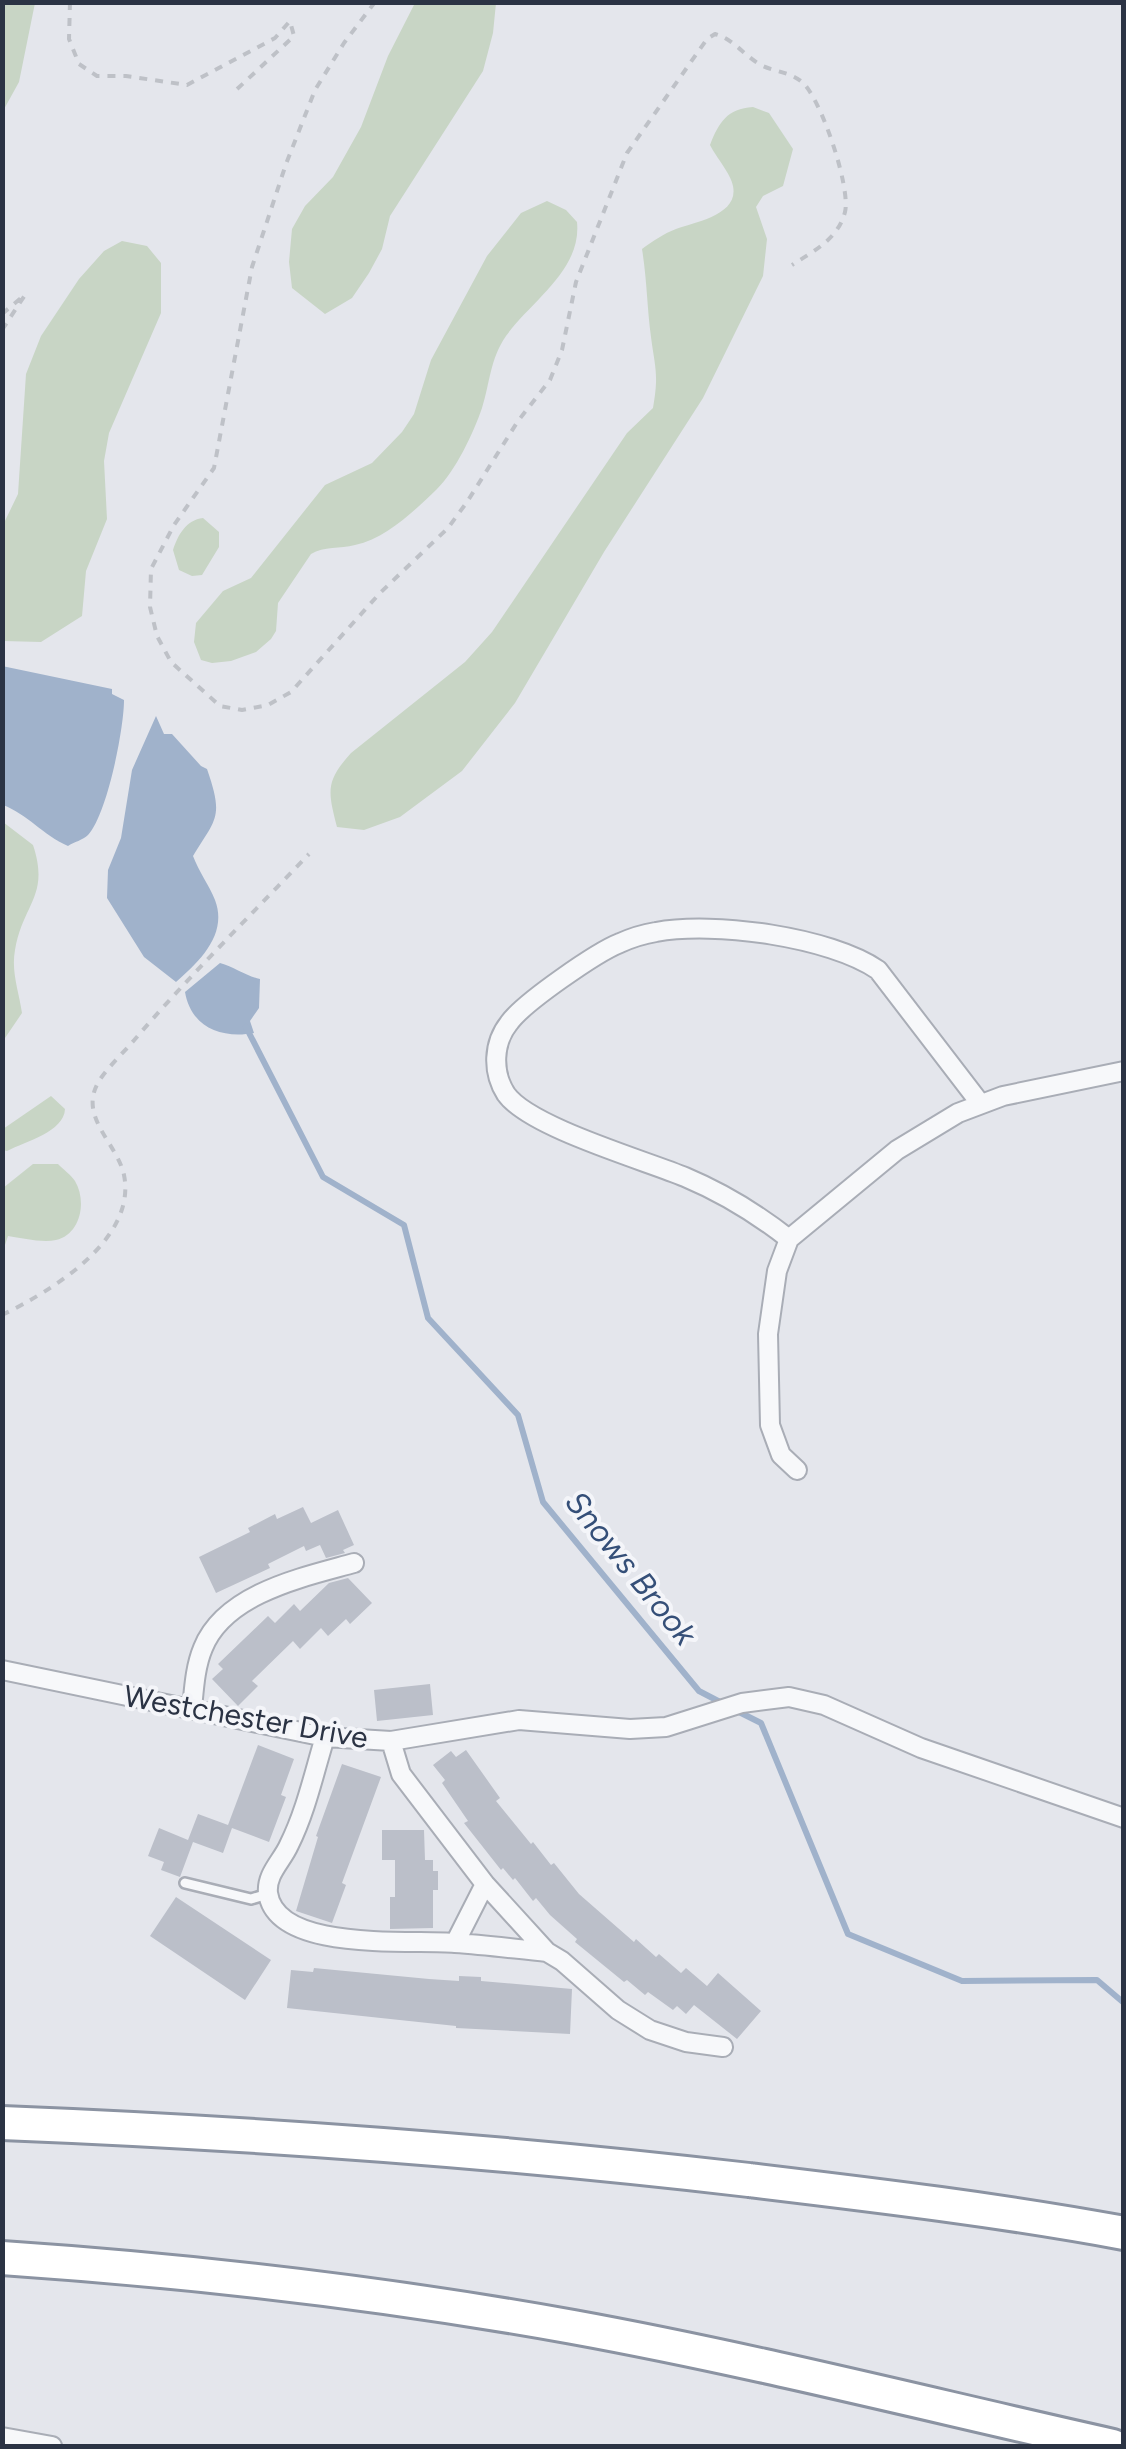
<svg xmlns="http://www.w3.org/2000/svg" width="1126" height="2449" viewBox="0 0 1126 2449" font-family="Figtree,sans-serif">
	<style>
		.green { fill: #c8d5c5 }
		.water { fill: #a0b2cb }
		.lines { fill: none; stroke-linecap: round; stroke-linejoin: round }
		.stream { stroke: #a0b2cb; stroke-width: 6 }
		.building { fill: #bbbfc9 }
		.service-casing { stroke: #a9adb6; stroke-width: 14 }
		.minor-casing { stroke: #a9adb6; stroke-width: 22 }
		.motorway-casing { stroke: #8b93a2; stroke-width: 38 }
		.path { stroke: #bec1c7; stroke-width: 4; stroke-dasharray: 8 8; stroke-linecap: butt }
		.service { stroke: #f7f8fa; stroke-width: 9 }
		.minor { stroke: #f7f8fa; stroke-width: 18 }
		.motorway { stroke: #fff; stroke-width: 32 }
		.labels { text-anchor: middle; stroke-width: 8; stroke-linejoin: round; paint-order: stroke }
		.street-label { font-size: 30px; fill: #2b3344; stroke: #f4f5f9 }
		.water-label { font-size: 32px; font-style: italic; fill: #354f78; stroke: #f4f5f9 }
	</style>
	<rect width="100%" height="100%" fill="#e4e6ec"/>
	<!-- green -->
	<path class="green" d="M 3,2 L 35,3 L 19,82 L 3,111 Z
		M 415,3 L 496,3 L 493,33 L 483,71 L 390,216 L 382,249 L 369,273 L 352,298 L 325,314 L 292,288 L 289,262 L 292,229 L 305,206 L 333,177 L 361,127 L 388,56 Z
		M 753,107 L 769,113 L 793,149 L 783,186 L 763,196 L 756,207 L 767,239 L 763,276 L 703,398 L 604,552 L 515,703 L 462,771 L 400,817 L 364,830 L 337,827 C 328,791 325,782 351,753 L 465,662 L 492,632 L 627,433 L 653,408 C 659,374 655,368 651,337 C 647,307 647,280 642,249 C 653,241 663,234 676,229 C 695,222 739,215 733,186 C 731,174 716,157 710,145 C 719,122 727,109 753,107 Z
		M 547,201 L 566,210 L 577,222 C 582,270 531,301 506,336 C 490,359 490,383 482,408 C 473,434 456,470 437,489 C 414,511 387,538 355,545 C 340,549 324,546 311,554 L 278,603 L 276,631 L 271,639 L 256,652 L 231,661 L 212,663 L 201,660 L 194,642 L 196,623 L 223,591 L 251,578 L 325,485 L 372,463 L 402,432 L 414,414 L 431,360 L 487,256 L 521,213 Z
		M 122,241 L 147,246 L 161,263 L 161,313 L 109,433 L 104,461 L 107,519 L 86,571 L 82,616 L 41,642 L 3,641 L 3,525 L 18,494 L 26,374 L 41,336 L 79,279 L 104,251 Z
		M 203,518 L 219,532 L 219,547 L 202,575 L 192,576 L 179,570 L 173,550 C 178,535 186,520 203,518 Z
		M 3,822 L 33,845 C 50,896 23,903 15,950 C 11,972 19,992 22,1013 L 3,1041 Z
		M 51,1096 L 65,1109 C 64,1132 26,1141 7,1151 L 3,1150 L 3,1129 Z
		M 33,1164 L 58,1164 C 63,1169 71,1175 75,1181 C 87,1201 81,1234 56,1240 C 42,1243 22,1238 8,1236 L 3,1251 L 3,1188 Z"/>
	<!-- water -->
	<path class="water" d="M 2,666 L 112,689 L 112,694 L 124,700 C 124,729 107,815 88,835 C 83,840 74,842 68,846 C 43,835 27,814 3,805 Z
		M 156,716 L 164,734 L 172,734 L 201,766 L 207,769 C 224,818 216,818 193,856 C 199,872 209,885 215,900 C 228,934 200,961 176,982 L 144,957 L 107,898 L 108,870 L 121,838 L 132,770 Z
		M 220,963 C 234,967 246,976 260,979 L 259,1008 L 250,1021 L 254,1033 C 221,1039 191,1027 185,992 Z"/>
	<g class="lines">
		<!-- stream -->
		<path class="stream" d="M 246,1027 L 323,1177 L 404,1225 L 428,1318 L 518,1415 L 543,1502 L 699,1691 L 722,1703
			M 733,1709 L 761,1723 L 848,1934 L 962,1981 L 1097,1980 L 1124,2003"/>
	</g>
	<!-- building -->
	<path class="building" d="M 303,1507 L 311,1523 L 338,1510 L 354,1545 L 343,1550 L 345,1553 L 326,1558 L 320,1545 L 306,1551 L 304,1546 L 268,1564 L 270,1568 L 216,1593 L 199,1557 L 250,1532 L 248,1528 L 275,1514 L 277,1519 Z
		M 348,1578 L 372,1603 L 350,1624 L 346,1619 L 328,1636 L 321,1628 L 300,1649 L 293,1641 L 252,1681 L 258,1686 L 238,1706 L 212,1679 L 223,1669 L 218,1664 L 268,1616 L 275,1623 L 294,1604 L 300,1611 L 329,1583 Z
		M 430,1684 L 433,1715 L 377,1721 L 374,1690 Z
		M 258,1745 L 294,1759 L 281,1795 L 286,1797 L 269,1842 L 232,1828 L 223,1853 L 193,1842 L 180,1877 L 161,1870 L 164,1862 L 148,1856 L 159,1828 L 188,1840 L 198,1814 L 228,1825 Z
		M 466,1750 L 500,1798 L 496,1801 L 531,1844 L 533,1842 L 551,1865 L 554,1863 L 579,1894 L 634,1942 L 636,1939 L 656,1957 L 659,1954 L 681,1973 L 686,1968 L 707,1986 L 718,1973 L 761,2011 L 737,2039 L 694,2005 L 686,2014 L 677,2006 L 673,2010 L 648,1992 L 645,1995 L 627,1980 L 624,1982 L 575,1942 L 577,1939 L 550,1915 L 536,1898 L 533,1901 L 515,1878 L 513,1880 L 503,1868 L 501,1870 L 464,1823 L 468,1821 L 442,1783 L 445,1780 L 433,1765 L 451,1751 L 456,1757 Z
		M 342,1764 L 381,1777 L 342,1883 L 346,1885 L 332,1923 L 296,1911 L 318,1837 L 316,1836 Z
		M 382,1830 L 424,1830 L 425,1860 L 433,1860 L 433,1871 L 438,1871 L 438,1890 L 433,1890 L 433,1928 L 390,1929 L 390,1897 L 395,1897 L 395,1860 L 382,1860 Z
		M 176,1897 L 271,1960 L 245,2000 L 150,1936 Z
		M 314,1968 L 429,1979 L 459,1981 L 459,1976 L 481,1977 L 481,1981 L 572,1989 L 570,2034 L 456,2028 L 456,2026 L 287,2008 L 291,1970 L 313,1972 Z"/>
	<g class="lines">
		<!-- service casing -->
		<g class="service-casing">
			<path id="service" d="M 185,1883 L 251,1899 L 268,1894"/>
		</g>
		<!-- minor casing -->
		<g class="minor-casing">
			<path id="minor" d="M 789,1239 C 756,1213 723,1193 685,1177 C 644,1160 529,1127 506,1094 C 492,1072 493,1043 509,1023 C 523,1003 597,952 620,943 C 631,938 644,934 656,932 C 714,921 830,937 878,970 L 980,1103
				M 797,1470 L 781,1455 L 770,1425 L 768,1334 L 777,1271 L 789,1239 L 897,1150 L 958,1113 L 1003,1096 L 1124,1071
				M 2,1670 L 325,1737 L 391,1741 L 519,1720 L 630,1729 L 666,1727 L 742,1703 L 789,1697 L 824,1705 L 921,1748 L 1124,1818
				M 192,1709 C 194,1689 195,1667 203,1648 C 225,1593 304,1577 354,1563
				M 325,1737 C 314,1773 306,1811 289,1845 C 282,1861 266,1874 268,1893 C 276,1953 412,1939 455,1943 C 486,1945 516,1949 547,1952
				M 391,1741 L 401,1774 L 485,1884 L 547,1952 L 562,1961 L 618,2010 L 650,2030 L 686,2042 L 723,2047
				M 455,1943 L 485,1884
				M 2,2437 L 52,2446"/>
		</g>
		<!-- motorway casing -->
		<g class="motorway-casing">
			<path id="motorway" d="M 2,2123 C 252,2133 501,2151 749,2180 C 874,2195 1000,2210 1124,2233
				M 2,2258 C 194,2271 384,2293 573,2327 C 754,2360 934,2406 1113,2446"/>
		</g>
		<!-- path -->
		<path class="path" d="M 70,2 L 69,39 L 79,64 L 97,76 L 126,76 L 187,85 L 275,38 L 290,21 L 294,36 L 235,91
			M 375,2 L 344,43 L 315,90 L 286,164 L 252,267 L 214,468 L 174,525 L 151,569 L 150,607 L 157,636 L 171,662 L 220,706 L 242,710 L 268,705 L 291,692 L 380,593 L 448,528 L 467,502 L 518,421 L 550,380 L 562,350 L 576,282 L 627,153 L 707,39 L 715,34 C 733,39 743,54 759,64 C 773,72 789,71 802,82 C 821,98 851,188 845,212 C 838,239 814,251 792,265
			M 2,314 L 21,298
			M 2,330 L 25,295
			M 2,1315 C 51,1291 137,1240 124,1175 C 117,1142 75,1115 101,1078 C 111,1064 125,1051 136,1038 C 191,974 251,915 309,854"/>
		<!-- service -->
		<use href="#service" class="service"/>
		<!-- minor -->
		<use href="#minor" class="minor"/>
		<!-- motorway -->
		<use href="#motorway" class="motorway"/>
	</g>
	<g class="labels">
		<!-- street labels -->
		<g class="street-label">
			<text transform="translate(246 1717) rotate(10)" y="10">Westchester Drive</text>
		</g>
		<!-- water labels -->
		<g class="water-label">
			<text transform="translate(631 1568) rotate(51)" y="11">Snows Brook</text>
		</g>
	</g>
	<!-- border -->
	<rect width="1126" height="2449" fill="none" stroke="#2b3344" stroke-width="10"/>
</svg>
